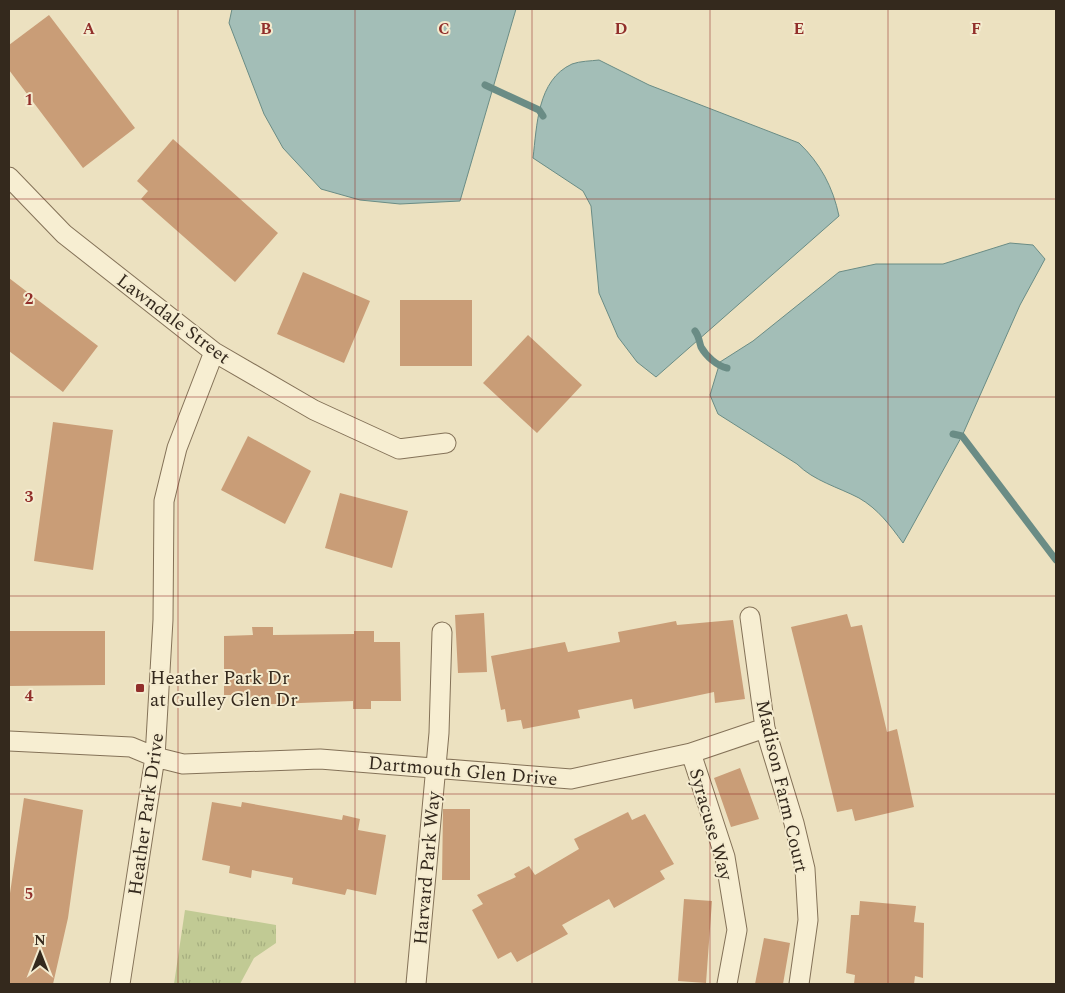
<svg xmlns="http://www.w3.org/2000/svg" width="1065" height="993" viewBox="0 0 1065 993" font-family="Spectral,serif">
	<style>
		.park { fill: url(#park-tufts) }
		.water { fill: #a3beb7; stroke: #6a8c85 }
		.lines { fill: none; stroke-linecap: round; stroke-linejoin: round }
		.stream { stroke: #6a8c85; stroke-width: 7 }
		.building { fill: #c99d77 }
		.minor-casing { stroke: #847258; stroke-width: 21 }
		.minor { stroke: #f7eed2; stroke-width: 19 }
		.grid { fill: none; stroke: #912e2a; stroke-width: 1; stroke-opacity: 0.55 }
		.poi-dot { fill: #912e2a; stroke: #f4ebcf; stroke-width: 2 }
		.labels { text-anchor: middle; stroke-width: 4; stroke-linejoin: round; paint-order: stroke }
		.street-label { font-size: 19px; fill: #34291d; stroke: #f4ebcf }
		.poi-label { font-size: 19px; fill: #34291d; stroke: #f4ebcf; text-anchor: start }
		.grid-label { font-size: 16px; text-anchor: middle; font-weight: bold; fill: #912e2a; stroke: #f4ebcf; stroke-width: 4; stroke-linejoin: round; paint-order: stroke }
	</style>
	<defs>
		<pattern id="park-tufts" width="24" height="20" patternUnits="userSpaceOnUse" patternTransform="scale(1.25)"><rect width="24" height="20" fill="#c1ca94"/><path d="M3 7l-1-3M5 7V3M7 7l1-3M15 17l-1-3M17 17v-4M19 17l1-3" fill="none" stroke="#a6ae7f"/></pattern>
	</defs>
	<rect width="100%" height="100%" fill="#ece1c0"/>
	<!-- park -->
	<path class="park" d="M 185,910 L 276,925 L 276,943 L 254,958 L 240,984 L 174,984 Z"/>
	<!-- water -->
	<path class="water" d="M 232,9 L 516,9 L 460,201 L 400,204 L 360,200 L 321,189 L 283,148 L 264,114 L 229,23 Z
		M 599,60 L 649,85 L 799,143 C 820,163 833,187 839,216 L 656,377 L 637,362 L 618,337 L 599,293 L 591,206 L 583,191 L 533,158 C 537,126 537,80 572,64 C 580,61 591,61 599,60 Z
		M 1010,243 L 1033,245 L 1045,259 L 1020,305 L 962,436 L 903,543 C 890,525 878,509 859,498 C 838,487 814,481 797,464 L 718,414 L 710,395 L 720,362 L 753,341 L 839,272 L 876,264 L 943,264 Z"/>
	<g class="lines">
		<!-- stream -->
		<path class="stream" d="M 485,85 L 539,110 L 543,116
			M 695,331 C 699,336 699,341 701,347 C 706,356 717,366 727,368
			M 953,434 L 962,436 L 1056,560"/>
	</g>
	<!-- building -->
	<path class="building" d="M 49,15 L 135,128 L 83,168 L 9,70 L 9,45 Z
		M 173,139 L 278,233 L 235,282 L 141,199 L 148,191 L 137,181 Z
		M 303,272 L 370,301 L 344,363 L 277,334 Z
		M 9,278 L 98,346 L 63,392 L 9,351 Z
		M 400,300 L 472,300 L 472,366 L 400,366 Z
		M 528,335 L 582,385 L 537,433 L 483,383 Z
		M 53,422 L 113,430 L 93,570 L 34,561 Z
		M 248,436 L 311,471 L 285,524 L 221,490 Z
		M 340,493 L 408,511 L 392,568 L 325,548 Z
		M 484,613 L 487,672 L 458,673 L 455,615 Z
		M 847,614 L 851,627 L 862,625 L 887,732 L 897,729 L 914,807 L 855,821 L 852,809 L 837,812 L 791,627 Z
		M 733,620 L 745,699 L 715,703 L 714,692 L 634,709 L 632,699 L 578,710 L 580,718 L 523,729 L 521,720 L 507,722 L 505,709 L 501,710 L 491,656 L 565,642 L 568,652 L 620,642 L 618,632 L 676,621 L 677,625 Z
		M 252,627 L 273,627 L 273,635 L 354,634 L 354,631 L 374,631 L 374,642 L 400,642 L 401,701 L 371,701 L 371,709 L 353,709 L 353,701 L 250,705 L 250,695 L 224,695 L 224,636 L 253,635 Z
		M 9,631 L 105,631 L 105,685 L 9,686 Z
		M 740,768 L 759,819 L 731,827 L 714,778 Z
		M 24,798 L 83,810 L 68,918 L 53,984 L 9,984 L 9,900 Z
		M 212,802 L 241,807 L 242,802 L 342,820 L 343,815 L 360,819 L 358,830 L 386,835 L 376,895 L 347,889 L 345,895 L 292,884 L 293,878 L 252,870 L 251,878 L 229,873 L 230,866 L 202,860 Z
		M 443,809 L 470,809 L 470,880 L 442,880 Z
		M 628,812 L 632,820 L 645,814 L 674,864 L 660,871 L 665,879 L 614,908 L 609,899 L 562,925 L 568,934 L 517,962 L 511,952 L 498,959 L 472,910 L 483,904 L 477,895 L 516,877 L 514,874 L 529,866 L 535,875 L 579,849 L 574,839 Z
		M 684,899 L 712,901 L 706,983 L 678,981 Z
		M 860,901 L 916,906 L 914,922 L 924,923 L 923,978 L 915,976 L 914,984 L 854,984 L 855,975 L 846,973 L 851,915 L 859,915 Z
		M 764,938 L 790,943 L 783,984 L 755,984 Z"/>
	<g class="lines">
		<!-- minor casing -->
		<g class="minor-casing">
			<path id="minor" d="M 9,177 L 64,234 L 214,352 L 314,410 L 399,449 L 446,443
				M 750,617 L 765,728 L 794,823 L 805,869 L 808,920 L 799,984
				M 9,741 L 131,747 L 155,757 L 183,764 L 320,759 L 571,779 L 691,753 L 765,728
				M 691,753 L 725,857 L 737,930 L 727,984
				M 120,984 L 155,757 L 163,620 L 164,501 L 177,448 L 214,352
				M 416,984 L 439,733 L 442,632"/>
		</g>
		<!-- minor -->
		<use href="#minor" class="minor"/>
	</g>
	<!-- grid -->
	<path class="grid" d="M 178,9 L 178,984M 355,9 L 355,984M 532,9 L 532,984M 710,9 L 710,984M 888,9 L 888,984M 9,199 L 1056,199M 9,397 L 1056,397M 9,596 L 1056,596M 9,794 L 1056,794"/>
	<!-- markers -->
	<rect class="poi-dot" x="135" y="683" width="10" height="10" rx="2.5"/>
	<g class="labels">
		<!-- street labels -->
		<g class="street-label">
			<text transform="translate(174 318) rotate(37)" y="7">Lawndale Street</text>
			<text transform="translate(463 770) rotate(5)" y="7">Dartmouth Glen Drive</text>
			<text transform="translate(783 786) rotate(77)" y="7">Madison Farm Court</text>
			<text transform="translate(145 814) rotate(-82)" y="7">Heather Park Drive</text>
			<text transform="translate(712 824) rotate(74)" y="7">Syracuse Way</text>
			<text transform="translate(426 868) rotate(-85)" y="7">Harvard Park Way</text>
		</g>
		<!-- poi labels -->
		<g class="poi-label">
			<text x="150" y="684">Heather Park Dr<tspan x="150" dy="22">at Gulley Glen Dr</tspan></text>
		</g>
	</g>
	<g class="grid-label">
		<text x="89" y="34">A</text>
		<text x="266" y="34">B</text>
		<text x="444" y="34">C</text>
		<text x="621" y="34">D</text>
		<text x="799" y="34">E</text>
		<text x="976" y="34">F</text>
		<text x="29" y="105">1</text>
		<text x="29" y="304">2</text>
		<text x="29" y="502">3</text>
		<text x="29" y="701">4</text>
		<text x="29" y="899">5</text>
	</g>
	<!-- border -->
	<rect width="1065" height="993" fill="none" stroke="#34291d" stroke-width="20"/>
	<!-- north arrow -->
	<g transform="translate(40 953)" stroke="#f4ebcf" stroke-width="4" paint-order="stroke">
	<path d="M0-4L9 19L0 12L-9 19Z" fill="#34291d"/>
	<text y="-8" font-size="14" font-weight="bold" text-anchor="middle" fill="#34291d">N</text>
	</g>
</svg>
